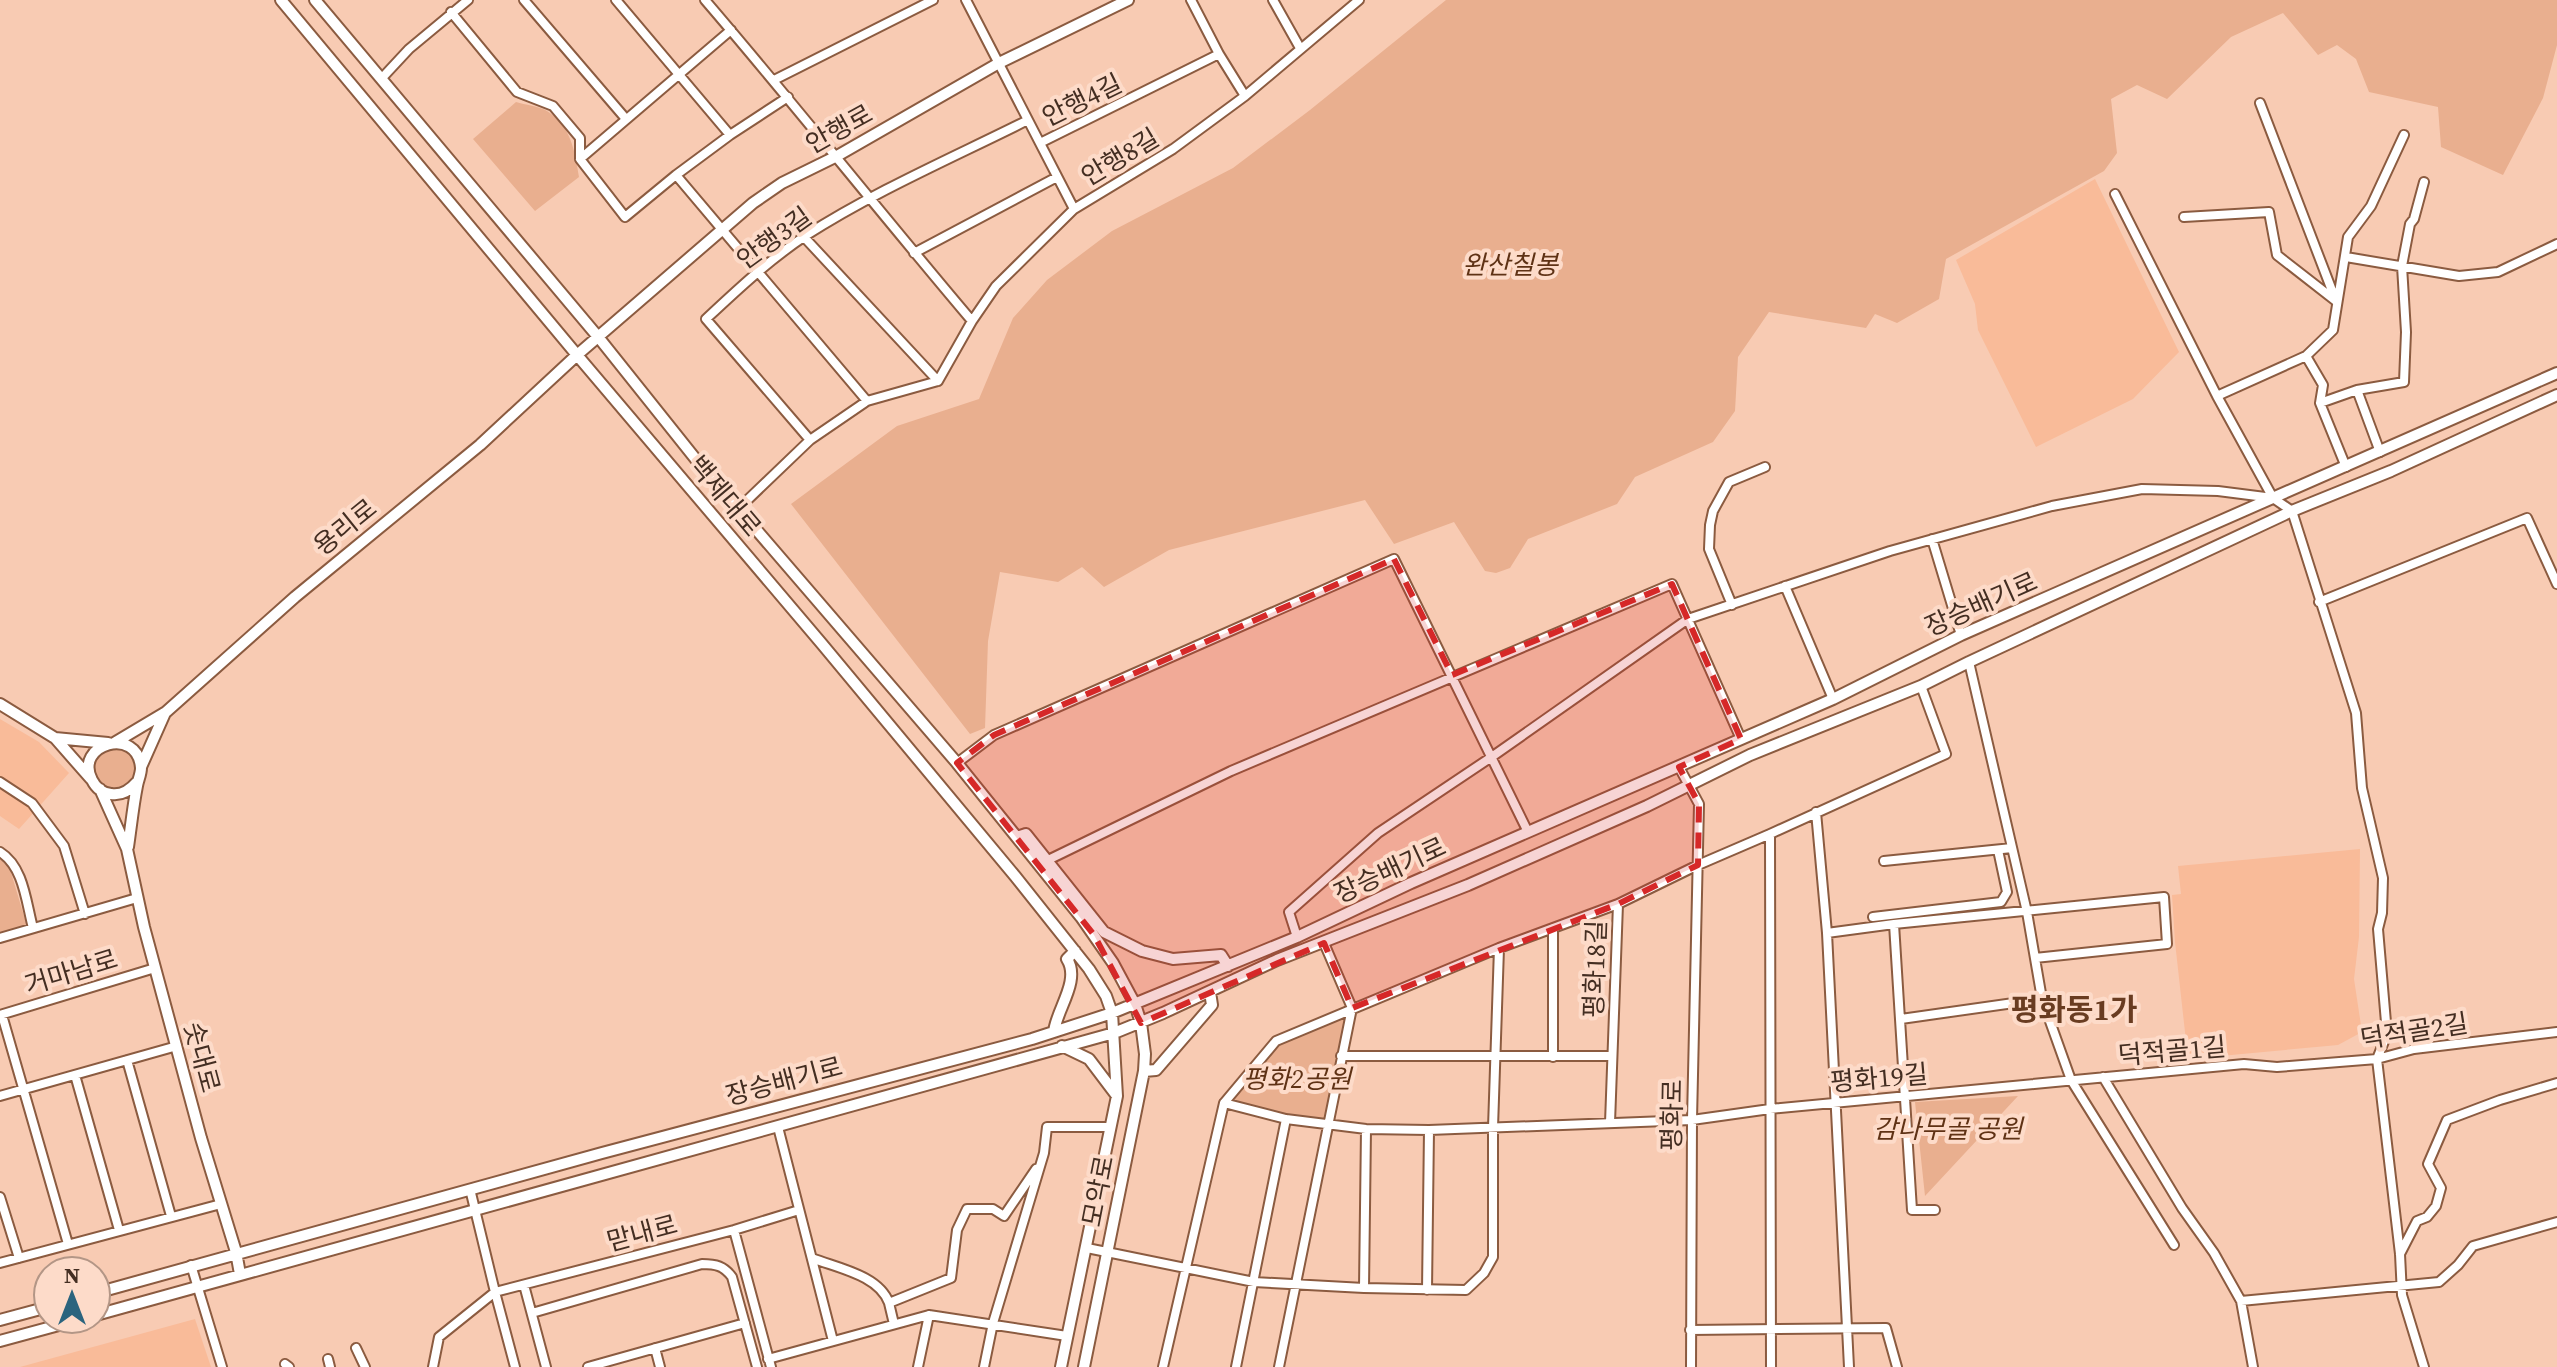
<svg xmlns="http://www.w3.org/2000/svg" width="2557" height="1367" viewBox="0 0 2557 1367" font-family="'Source Serif 4','Noto Sans KR',serif">
	<style>
		.built { fill: #f9bb99 }
		.green { fill: #e9af8f }
		.lines { fill: none; stroke-linecap: round; stroke-linejoin: round }
		.minor-casing { stroke: #8b5b40; stroke-width: 12 }
		.tertiary-casing { stroke: #8b5b40; stroke-width: 14 }
		.minor { stroke: #fff; stroke-width: 8 }
		.tertiary { stroke: #fff; stroke-width: 10 }
		.marked { fill: #d62828; fill-opacity: 0.2; stroke: #d62828; stroke-width: 6; stroke-dasharray: 16 10; stroke-linejoin: round }
		.labels { text-anchor: middle; stroke-width: 8; stroke-linejoin: round; paint-order: stroke }
		.street-label { font-size: 26px; fill: #442e22; stroke: #fddbc9 }
		.park-label { font-size: 26px; font-style: italic; fill: #5f3215; stroke: #fddbc9 }
		.quarter-label { font-size: 30px; font-weight: bold; fill: #693c21; stroke: #fddbc9 }
	</style>
	<rect width="100%" height="100%" fill="#f8cbb3"/>
	<!-- built -->
	<path class="built" d="M 2095,179 L 2179,352 L 2133,399 L 2036,447 L 1978,330 L 1975,304 L 1956,260 Z
		M 0,719 L 39,742 L 69,773 L 19,829 L 0,816 Z
		M 2360,849 L 2359,937 L 2354,979 L 2362,1032 L 2338,1045 L 2188,1059 L 2175,942 L 2172,895 L 2181,894 L 2178,866 Z
		M 195,1319 L 211,1367 L 20,1367 Z"/>
	<!-- green -->
	<path class="green" d="M 1446,0 L 2557,0 L 2557,45 L 2543,98 L 2503,175 L 2441,147 L 2438,107 L 2369,92 L 2356,59 L 2337,45 L 2318,55 L 2283,13 L 2231,37 L 2167,99 L 2137,85 L 2111,99 L 2117,153 L 2104,171 L 1946,259 L 1939,299 L 1897,323 L 1875,314 L 1866,328 L 1769,312 L 1738,357 L 1735,411 L 1713,442 L 1635,477 L 1617,504 L 1528,539 L 1510,568 L 1496,573 L 1485,571 L 1454,522 L 1394,544 L 1365,500 L 1169,550 L 1104,587 L 1082,567 L 1058,582 L 1000,572 L 988,641 L 985,728 L 970,734 L 791,504 L 897,426 L 979,399 L 1013,318 L 1047,280 L 1112,231 L 1233,168 L 1310,110 Z
		M 516,102 C 525,105 539,106 547,111 C 571,126 575,151 579,177 L 535,211 L 473,139 Z
		M94 768a21 21 0 1 1 42 0a21 21 0 1 1-42 0Z
		M 0,859 L 10,869 L 27,926 L 0,934 Z
		M 1352,1008 L 1328,1124 L 1224,1103 L 1276,1041 Z
		M 2018,1096 L 1925,1196 L 1915,1102 Z"/>
	<g class="lines">
		<!-- minor casing -->
		<g class="minor-casing">
			<path id="minor" d="M 524,0 L 626,119
				M 616,0 L 730,135
				M 705,0 C 796,106 882,215 972,321
				M 966,0 L 1074,209
				M 1191,0 L 1219,54 L 1245,96
				M 1273,0 L 1300,48
				M 451,12 L 517,92 L 553,106 L 580,138 L 580,159 L 625,217 L 676,175 L 867,401
				M 382,78 L 409,49 L 468,0
				M 774,80 L 933,0
				M 1040,143 L 1219,54
				M 580,159 L 731,30
				M 676,175 L 730,135 L 788,97
				M 2115,194 L 2217,396 L 2273,498 L 2292,511 L 2356,713 L 2362,788 L 2383,878 L 2382,913 L 2378,929 L 2387,1034 L 2377,1059 L 2400,1254 L 2402,1295 L 2424,1367
				M 2184,217 L 2269,212 L 2277,255 L 2336,301 L 2260,103
				M 804,237 L 938,381
				M 914,253 L 1057,177
				M 2346,257 L 2459,276 L 2498,272 L 2557,244
				M 2217,396 L 2306,356
				M 2320,403 L 2357,390
				M 810,440 L 706,319 C 737,290 769,260 805,236 C 875,191 954,157 1028,120
				M 2380,452 L 2357,390 L 2404,382 L 2406,332 L 2402,266 L 2410,224 L 2414,219 L 2424,182
				M 2346,467 L 2320,403 L 2323,385 L 2306,356 L 2333,330 L 2348,237 L 2371,206 L 2404,135
				M 738,509 L 810,440 L 867,401 L 938,381 L 972,321 L 996,286 L 1074,209 L 1173,149 L 1245,96 L 1359,0
				M 1932,539 L 1961,635
				M 1785,586 L 1833,699
				M 2319,602 L 2527,518 L 2557,584
				M 1732,605 L 1709,549 L 1710,525 L 1713,511 L 1729,482 L 1765,467
				M 1969,662 L 2027,912 L 2042,999 L 2071,1080 L 2174,1245
				M 957,763 L 994,735 L 1394,559 L 1528,832
				M 1679,767 L 1699,804 L 1692,1120 L 1691,1367
				M 0,782 L 32,803 L 64,846 L 85,914
				M 1816,812 L 1827,933 L 1849,1367
				M 1770,834 L 1771,1367
				M 0,852 C 24,867 26,902 33,928
				M 1048,860 L 1231,771 L 1672,584 L 1741,739
				M 1884,861 L 2012,848
				M 1873,917 L 2001,902 L 2007,892 L 1998,850
				M 1894,924 L 1912,1210 L 1935,1210
				M 1827,933 L 1894,924 L 2164,897 L 2167,944 L 2035,958
				M 1297,937 L 1289,912 L 1378,833 L 1493,756 L 1688,619 L 1890,551 L 2052,506 L 2142,489 L 2218,491 L 2273,498
				M 0,938 L 137,898
				M 0,1015 L 155,968
				M 2,1015 L 68,1244
				M 1901,1019 L 2042,999
				M 1341,1056 L 1612,1056
				M 1553,1057 L 1553,928
				M 127,1060 L 171,1216
				M 75,1075 L 119,1230
				M 2103,1077 L 2182,1208 L 2214,1253 L 2241,1301 L 2253,1367
				M 0,1096 L 177,1046
				M 1224,1103 L 1286,1119 L 1366,1129 L 1429,1130 L 1692,1120 L 1770,1109 L 2244,1064 L 2277,1067 L 2377,1059 L 2414,1049 L 2557,1032
				M 1610,1123 L 1618,904
				M 778,1127 L 833,1341
				M 470,1189 L 495,1292 L 515,1367
				M 0,1197 L 19,1258
				M 734,1230 L 771,1367
				M 1087,1248 L 1254,1282 L 1364,1288 L 1466,1290 L 1484,1273 L 1493,1257 L 1493,1128 L 1499,948
				M 2400,1254 L 2417,1221 L 2427,1217 L 2436,1206 L 2441,1188 L 2428,1164 L 2447,1120 L 2500,1100 L 2557,1083
				M 812,1258 C 837,1268 879,1275 889,1303
				M 0,1263 L 221,1204
				M 191,1265 L 222,1367
				M 524,1285 L 546,1367
				M 1364,1288 L 1366,1129
				M 1427,1290 L 1429,1130
				M 2241,1301 L 2439,1282 L 2458,1265 L 2473,1246 L 2557,1222
				M 532,1313 L 702,1264 C 716,1264 724,1266 732,1277 L 757,1367
				M 894,1324 L 889,1303 L 951,1278 L 957,1230 L 967,1209 L 993,1209 L 1004,1216 L 1036,1169
				M 1690,1330 L 1886,1328 L 1897,1367
				M 356,1348 L 365,1367
				M 655,1348 L 660,1367
				M 328,1359 L 330,1367
				M 768,1359 L 929,1315 L 1067,1336
				M 285,1364 L 289,1367
				M 433,1367 L 439,1337 L 495,1292 L 734,1230 L 799,1210
				M 588,1367 L 745,1323
				M 918,1367 L 929,1315
				M 984,1367 L 993,1323 L 1044,1153 L 1047,1127 L 1111,1127
				M 1163,1367 L 1224,1103 L 1276,1041 L 1499,948 L 1618,904 L 1698,865 L 1770,834 L 1946,754 L 1921,686
				M 1236,1367 L 1286,1119
				M 1279,1367 L 1352,1008 L 1324,943"/>
		</g>
		<!-- tertiary casing -->
		<g class="tertiary-casing">
			<path id="tertiary" d="M 281,0 L 577,355 L 822,644 L 1015,876 L 1089,969 L 1106,996 L 1112,1013 L 1117,1096 L 1061,1367
				M 315,0 L 599,338 L 698,462 L 957,763 L 1081,917 L 1113,963 L 1135,1004 L 1141,1023 L 1145,1054 L 1144,1071 L 1084,1367
				M 0,704 L 55,738 L 108,743
				M 55,738 L 91,779
				M 114,743 L 166,712 L 295,597 L 480,445 L 577,355 L 753,203 L 782,183 L 837,156 L 999,63 L 1128,0
				M 141,767 L 165,713
				M 100,789 L 127,849 L 144,927 L 201,1138 L 236,1252 L 240,1274
				M 1017,837 L 1026,834 L 1104,932 L 1142,951 L 1173,959 L 1221,955 L 1228,966
				M 128,847 C 131,827 133,806 137,786 C 138,780 141,774 141,768 C 138,725 73,744 92,780 C 96,788 102,793 111,794 C 122,796 130,790 137,782
				M 1054,1032 C 1056,1010 1081,981 1067,959 L 1075,951
				M 1062,1046 L 1089,1059 L 1117,1096
				M 1144,1071 L 1156,1070 L 1212,1005 L 1210,992
				M 96,1293 L 602,1153 L 1032,1039 L 1112,1013 L 1297,937 L 1411,883 L 1833,699 L 1961,635 L 2557,373
				M 96,1315 L 1114,1033 L 1163,1013 L 1277,960 L 1468,885 L 1647,806 L 1750,755 L 1921,686 L 1969,662 L 2292,511 L 2391,471 L 2557,395
				M 0,1320 L 48,1307
				M 0,1341 L 81,1319"/>
		</g>
		<!-- minor -->
		<use href="#minor" class="minor"/>
		<!-- tertiary -->
		<use href="#tertiary" class="tertiary"/>
	</g>
	<!-- marked area -->
	<path class="marked" d="M 1394,559 L 1452,675 L 1672,584 L 1741,739 L 1679,767 L 1699,804 L 1698,865 L 1618,904 L 1352,1008 L 1324,943 L 1141,1023 L 1094,935 L 957,763 L 994,735 Z"/>
	<g class="labels">
		<!-- street labels -->
		<g class="street-label">
			<text transform="translate(1082 100) rotate(-26)" y="9">안행4길</text>
			<text transform="translate(839 129) rotate(-29)" y="9">안행로</text>
			<text transform="translate(1120 157) rotate(-31)" y="9">안행8길</text>
			<text transform="translate(774 238) rotate(-36)" y="9">안행3길</text>
			<text transform="translate(725 496) rotate(50)" y="9">백제대로</text>
			<text transform="translate(345 527) rotate(-39)" y="9">용리로</text>
			<text transform="translate(1981 604) rotate(-24)" y="9">장승배기로</text>
			<text transform="translate(1390 870) rotate(-25)" y="9">장승배기로</text>
			<text transform="translate(1595 969) rotate(-88)" y="9">평화18길</text>
			<text transform="translate(71 972) rotate(-17)" y="9">거마남로</text>
			<text transform="translate(2414 1031) rotate(-9)" y="9">덕적골2길</text>
			<text transform="translate(2172 1051) rotate(-5)" y="9">덕적골1길</text>
			<text transform="translate(202 1057) rotate(75)" y="9">솟대로</text>
			<text transform="translate(1879 1078) rotate(-5)" y="9">평화19길</text>
			<text transform="translate(784 1081) rotate(-15)" y="9">장승배기로</text>
			<text transform="translate(1672 1115) rotate(-89)" y="9">평화로</text>
			<text transform="translate(1098 1191) rotate(-79)" y="9">모악로</text>
			<text transform="translate(642 1233) rotate(-15)" y="9">맏내로</text>
		</g>
		<!-- park labels -->
		<g class="park-label">
			<text x="1510" y="274">완산칠봉</text>
			<text x="1297" y="1088">평화2공원</text>
			<text x="1948" y="1138">감나무골 공원</text>
		</g>
		<!-- quarter labels -->
		<g class="quarter-label">
			<text x="2074" y="1020">평화동1가</text>
		</g>
	</g>
	<!-- north arrow -->
	<g transform="translate(72 1295)"><circle r="38" fill="#fddbc9" stroke="#b39686" stroke-width="2"/>
	<path d="M0-6L14 30L0 20L-14 30Z" fill="#2b647e"/>
	<text y="-12" font-size="22" font-weight="bold" text-anchor="middle" fill="#442e22">N</text>
	</g>
</svg>
